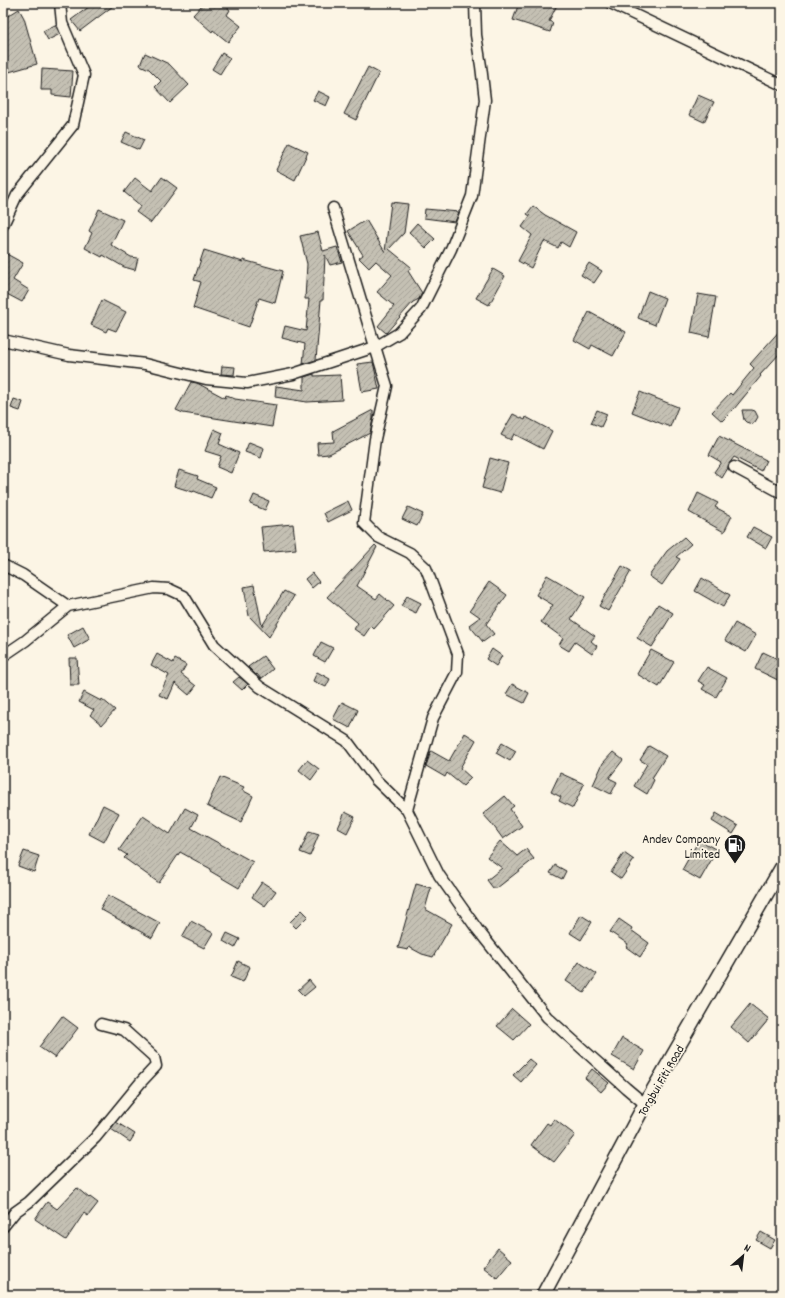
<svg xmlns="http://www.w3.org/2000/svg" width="785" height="1298" viewBox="0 0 785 1298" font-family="Dekko,sans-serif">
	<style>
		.building { fill: url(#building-hatch); stroke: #1c1c1c }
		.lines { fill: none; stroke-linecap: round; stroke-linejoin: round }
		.minor-casing { stroke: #1c1c1c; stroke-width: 13 }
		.tertiary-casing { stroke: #1c1c1c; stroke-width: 16 }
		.minor { stroke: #fcf5e5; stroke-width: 10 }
		.tertiary { stroke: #fcf5e5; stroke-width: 13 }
		.labels { text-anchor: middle; stroke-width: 3.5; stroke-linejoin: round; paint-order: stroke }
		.poi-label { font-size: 13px; fill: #1c1c1c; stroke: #fcf5e5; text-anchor: end }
		.street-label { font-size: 13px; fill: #1c1c1c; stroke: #fcf5e5 }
	</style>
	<defs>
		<pattern id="building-hatch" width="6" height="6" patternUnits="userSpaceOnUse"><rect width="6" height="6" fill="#c4c0b3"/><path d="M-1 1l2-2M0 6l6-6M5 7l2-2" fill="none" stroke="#a8a499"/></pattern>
	</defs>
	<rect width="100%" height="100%" fill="#fcf5e5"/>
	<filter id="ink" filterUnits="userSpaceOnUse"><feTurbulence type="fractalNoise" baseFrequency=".025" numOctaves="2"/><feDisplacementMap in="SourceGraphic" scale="8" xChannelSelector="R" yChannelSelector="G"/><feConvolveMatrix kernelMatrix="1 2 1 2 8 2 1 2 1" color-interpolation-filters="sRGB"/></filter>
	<g filter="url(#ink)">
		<!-- building -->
		<path class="building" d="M 94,3 L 117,3 L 80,31 L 71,20 Z
			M 204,3 L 222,3 L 230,10 L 227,15 L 241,26 L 228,42 L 213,30 L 212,32 L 193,15 Z
			M 519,3 L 558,3 L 549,21 L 553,23 L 550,32 L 513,20 Z
			M 19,9 L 24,18 L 37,64 L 9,72 L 3,52 L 3,19 Z
			M 55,25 L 60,34 L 48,40 L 43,31 Z
			M 145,53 L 169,64 L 189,85 L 170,103 L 155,87 L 161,81 L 149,69 L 140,65 Z
			M 222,53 L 230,58 L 220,74 L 212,69 Z
			M 368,67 L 379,73 L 356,120 L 344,114 Z
			M 42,69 L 73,71 L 71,97 L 52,95 L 52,90 L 41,90 Z
			M 318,91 L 330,97 L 326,106 L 313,100 Z
			M 698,95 L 714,102 L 704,122 L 689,115 Z
			M 126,132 L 144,140 L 139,150 L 121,142 Z
			M 289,143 L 308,152 L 295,180 L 276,170 Z
			M 162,177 L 177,188 L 151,223 L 136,212 L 141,206 L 124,192 L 135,178 L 152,191 Z
			M 391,202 L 408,204 L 404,233 L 389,249 L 411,267 L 408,271 L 422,293 L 419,299 L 413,302 L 386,333 L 378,326 L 394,306 L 377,292 L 392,275 L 376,261 L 369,268 L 359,258 L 363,255 L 348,231 L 366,220 L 385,252 Z
			M 533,206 L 545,215 L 576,232 L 569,247 L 561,242 L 558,248 L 544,241 L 531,268 L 518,261 L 532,235 L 522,227 L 530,216 L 527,214 Z
			M 99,209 L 123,220 L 111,245 L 131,257 L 138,258 L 135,270 L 124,267 L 103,255 L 102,257 L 85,248 L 92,233 L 89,231 Z
			M 425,209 L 459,212 L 455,222 L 424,218 Z
			M 417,223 L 435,239 L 426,248 L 409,232 Z
			M 318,232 L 323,251 L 337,247 L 342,262 L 330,265 L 325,255 L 323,300 L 321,300 L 316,360 L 303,364 L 305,344 L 282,338 L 285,326 L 306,331 L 309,299 L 305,299 L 307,264 L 300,236 Z
			M 204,250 L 243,262 L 243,260 L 283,271 L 275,303 L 259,298 L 249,327 L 193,308 L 201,282 L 194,280 Z
			M 3,252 L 23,263 L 13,280 L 29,290 L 22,302 L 5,293 L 3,297 Z
			M 589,263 L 602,271 L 594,283 L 581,275 Z
			M 493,269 L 505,276 L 489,305 L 476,298 Z
			M 648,291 L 665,298 L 655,325 L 638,318 Z
			M 698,294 L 716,297 L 709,337 L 691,333 Z
			M 102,300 L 126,312 L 116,331 L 108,328 L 106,332 L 91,325 Z
			M 589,312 L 626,332 L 613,356 L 592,345 L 590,349 L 574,340 Z
			M 782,328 L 782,351 L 760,375 L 761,376 L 734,409 L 722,421 L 712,412 L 730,393 L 732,395 L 754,368 L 750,364 Z
			M 373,362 L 379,389 L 362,392 L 357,364 Z
			M 222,366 L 235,367 L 234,375 L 221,374 Z
			M 314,374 L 314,376 L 340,375 L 342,400 L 307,402 L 275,397 L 276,386 L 304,390 L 304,377 Z
			M 191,382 L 197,383 L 225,398 L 226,395 L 235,399 L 276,405 L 272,427 L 183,413 L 176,410 Z
			M 640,392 L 678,407 L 670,427 L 632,412 Z
			M 14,399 L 23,402 L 20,411 L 11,408 Z
			M 373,410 L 373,419 L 370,433 L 329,454 L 318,455 L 317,443 L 334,442 L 333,431 Z
			M 597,410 L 607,414 L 601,427 L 591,423 Z
			M 742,410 L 752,410 L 755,411 L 758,417 L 755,422 L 752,424 L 746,422 L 744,420 Z
			M 513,414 L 525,420 L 526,417 L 552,431 L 543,449 L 514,434 L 511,440 L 501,435 Z
			M 214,429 L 223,433 L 219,444 L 239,453 L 231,473 L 217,467 L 221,456 L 205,451 Z
			M 719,436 L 766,460 L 761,471 L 734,457 L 729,464 L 728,468 L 722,478 L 714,472 L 721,462 L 709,455 Z
			M 249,442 L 264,448 L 261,458 L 245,452 Z
			M 490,458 L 508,463 L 500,493 L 482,488 Z
			M 179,470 L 198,476 L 197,479 L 216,487 L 211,498 L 194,491 L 193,492 L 174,486 Z
			M 698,493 L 718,503 L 715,507 L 732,516 L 724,532 L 689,512 Z
			M 254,495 L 269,501 L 265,510 L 250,504 Z
			M 348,501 L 352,510 L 328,522 L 324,513 Z
			M 408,507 L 423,514 L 417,526 L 402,519 Z
			M 293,524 L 296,549 L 264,552 L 261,527 Z
			M 753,527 L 772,537 L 766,548 L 747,537 Z
			M 684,537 L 691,544 L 676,557 L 680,559 L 662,585 L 649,576 L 667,551 Z
			M 375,545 L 377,547 L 357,586 L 376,599 L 380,594 L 394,606 L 374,629 L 371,626 L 364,636 L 354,629 L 358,623 L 327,597 Z
			M 622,566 L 631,571 L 608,611 L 599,606 Z
			M 312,573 L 319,582 L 312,588 L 305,579 Z
			M 547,575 L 585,597 L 571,619 L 595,636 L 591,641 L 597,646 L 592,654 L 575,642 L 569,651 L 559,645 L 563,638 L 541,622 L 553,605 L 536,595 Z
			M 702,578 L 730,595 L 723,607 L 695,591 Z
			M 489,582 L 507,595 L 486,624 L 494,634 L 483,642 L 469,625 L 480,617 L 470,610 Z
			M 254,585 L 262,626 L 284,591 L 294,596 L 269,637 L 249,616 L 244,587 Z
			M 407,596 L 421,603 L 416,613 L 401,606 Z
			M 658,604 L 673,613 L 652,647 L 637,638 Z
			M 735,623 L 756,635 L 746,652 L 725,640 Z
			M 83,626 L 90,639 L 74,648 L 67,635 Z
			M 321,642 L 333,648 L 325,662 L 314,656 Z
			M 492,649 L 502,656 L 496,666 L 486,659 Z
			M 651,650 L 674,662 L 659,687 L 637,674 Z
			M 763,652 L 782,661 L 782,682 L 755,669 Z
			M 157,654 L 173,663 L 175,659 L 186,665 L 181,674 L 196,686 L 189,695 L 175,683 L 168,699 L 159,695 L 169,675 L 151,665 Z
			M 263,656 L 273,669 L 261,679 L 257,674 L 256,675 L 248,667 Z
			M 69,658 L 77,658 L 79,685 L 70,685 Z
			M 707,667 L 727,678 L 716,697 L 702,689 L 705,685 L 698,681 Z
			M 317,672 L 330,679 L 326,687 L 313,681 Z
			M 239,677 L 248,684 L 242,690 L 233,682 Z
			M 512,684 L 529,693 L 524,703 L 506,694 Z
			M 84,692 L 101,701 L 102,699 L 115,710 L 102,725 L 90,715 L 94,710 L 79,702 Z
			M 342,702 L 358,710 L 350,728 L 333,719 Z
			M 465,733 L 476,740 L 460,768 L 471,778 L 463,786 L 447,773 L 445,777 L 426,766 L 431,751 L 449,761 Z
			M 502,743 L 516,751 L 510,761 L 496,753 Z
			M 649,746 L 666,756 L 652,778 L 654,780 L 647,794 L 634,786 L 647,764 L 640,760 Z
			M 613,752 L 623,760 L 609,778 L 617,782 L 611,794 L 593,785 L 603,763 Z
			M 307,760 L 319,769 L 311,780 L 299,770 Z
			M 560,773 L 584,784 L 573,808 L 559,801 L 561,797 L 551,792 Z
			M 220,777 L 244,787 L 242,790 L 253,796 L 241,822 L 207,806 Z
			M 505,796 L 514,806 L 510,809 L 522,826 L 503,839 L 492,824 L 483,814 Z
			M 103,805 L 119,813 L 104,842 L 89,834 Z
			M 185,808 L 198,815 L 191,828 L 253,862 L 239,888 L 210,871 L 211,869 L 180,852 L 159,883 L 124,858 L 127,855 L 119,850 L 143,816 L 170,834 Z
			M 345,812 L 355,817 L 347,833 L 338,828 Z
			M 716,813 L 738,826 L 733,834 L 712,821 Z
			M 309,831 L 319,834 L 310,856 L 300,852 Z
			M 699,840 L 717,850 L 700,880 L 682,870 Z
			M 500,841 L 517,856 L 526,849 L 534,859 L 497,888 L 493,888 L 487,880 L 502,868 L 487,857 Z
			M 24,851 L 39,856 L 34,872 L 18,866 Z
			M 624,853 L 634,860 L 621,879 L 611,872 Z
			M 555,865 L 566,871 L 562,879 L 550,873 Z
			M 262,882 L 276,891 L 265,906 L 252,897 Z
			M 416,884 L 431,888 L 425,909 L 452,924 L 433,957 L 422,954 L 409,947 L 408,950 L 398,948 Z
			M 108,895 L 160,923 L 152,938 L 100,909 Z
			M 302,910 L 308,916 L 296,928 L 290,922 Z
			M 581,915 L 592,922 L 581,940 L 570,933 Z
			M 619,919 L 632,928 L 631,930 L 649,943 L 640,957 L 626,947 L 628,944 L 610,932 Z
			M 191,921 L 213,933 L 204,948 L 182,937 Z
			M 227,933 L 240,939 L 235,948 L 223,941 Z
			M 238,961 L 250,967 L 243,982 L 231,977 Z
			M 579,962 L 597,974 L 584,993 L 566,981 Z
			M 309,980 L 315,987 L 304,996 L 298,990 Z
			M 750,1004 L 769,1019 L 749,1043 L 731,1027 Z
			M 512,1009 L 529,1024 L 514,1040 L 497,1026 Z
			M 62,1016 L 78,1028 L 55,1058 L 39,1047 Z
			M 622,1038 L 644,1051 L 634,1069 L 612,1056 Z
			M 529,1059 L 536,1065 L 521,1082 L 513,1075 Z
			M 592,1069 L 609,1083 L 601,1092 L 585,1078 Z
			M 554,1119 L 575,1135 L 554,1162 L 531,1145 L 547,1123 L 550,1125 Z
			M 116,1122 L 135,1134 L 130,1142 L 111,1129 Z
			M 77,1188 L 89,1198 L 90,1197 L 98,1203 L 88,1216 L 84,1213 L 66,1240 L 35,1219 L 47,1202 L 57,1209 Z
			M 761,1232 L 775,1240 L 770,1248 L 756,1240 Z
			M 498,1248 L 512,1260 L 497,1278 L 483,1267 Z"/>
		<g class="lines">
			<!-- minor casing -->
			<g class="minor-casing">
				<path id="minor" d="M 610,3 L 782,85
					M 333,208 L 387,386 L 375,439 L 364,523 L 378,537 L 410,553 L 426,568 L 458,654 L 457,672 L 433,718 L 407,810 L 439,875 L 477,929 L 547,1017 L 626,1088 L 645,1104
					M 3,225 L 17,195 L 73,125 L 84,75 L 62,23 L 60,3
					M 3,340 L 69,355 L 145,364 L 206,379 L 247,383 L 293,374 L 375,347 L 399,333 L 421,309 L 451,249 L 472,196 L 485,100 L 481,66 L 476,35 L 475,3
					M 734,467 L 782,493
					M 3,565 L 23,575 L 68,606 L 154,588 L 169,589 L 184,596 L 214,645 L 260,687 L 347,741 L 376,780 L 407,810
					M 3,656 L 25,641 L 68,606
					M 3,1227 L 15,1212 L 29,1202 L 95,1138 L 141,1082 L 156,1066 L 154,1057 L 124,1030 L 101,1024"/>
			</g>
			<!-- tertiary casing -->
			<g class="tertiary-casing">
				<path id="tertiary" d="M 543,1295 L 645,1104 L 782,867"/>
			</g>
			<!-- minor -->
			<use href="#minor" class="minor"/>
			<!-- tertiary -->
			<use href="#tertiary" class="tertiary"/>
		</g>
	</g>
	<!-- icons -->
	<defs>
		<g id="fuel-pin" transform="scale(1.15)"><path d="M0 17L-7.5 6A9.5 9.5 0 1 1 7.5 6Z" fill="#1c1c1c" stroke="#fcf5e5"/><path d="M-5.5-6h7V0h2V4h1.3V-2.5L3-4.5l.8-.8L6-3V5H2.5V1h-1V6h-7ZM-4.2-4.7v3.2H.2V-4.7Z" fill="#fff"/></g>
	</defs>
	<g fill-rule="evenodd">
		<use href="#fuel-pin" x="735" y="845"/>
	</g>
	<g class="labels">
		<!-- poi labels -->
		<g class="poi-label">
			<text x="720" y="843">Andev Company<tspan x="720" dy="15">Limited</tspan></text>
		</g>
		<!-- street labels -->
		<g class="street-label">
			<text transform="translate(660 1080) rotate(-60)" y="5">Torgbui Fiti Road</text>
		</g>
	</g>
	<!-- margin -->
	<rect width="785" height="1298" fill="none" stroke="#fcf5e5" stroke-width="16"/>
	<rect x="8" y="8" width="769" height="1282" fill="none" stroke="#1c1c1c" stroke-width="1.5" filter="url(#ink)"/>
	<!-- north arrow -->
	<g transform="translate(743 1256) rotate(28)" stroke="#fcf5e5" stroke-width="3" paint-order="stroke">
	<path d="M0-3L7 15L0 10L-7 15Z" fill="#1c1c1c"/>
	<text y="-6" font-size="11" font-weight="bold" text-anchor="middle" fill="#1c1c1c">N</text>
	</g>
</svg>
